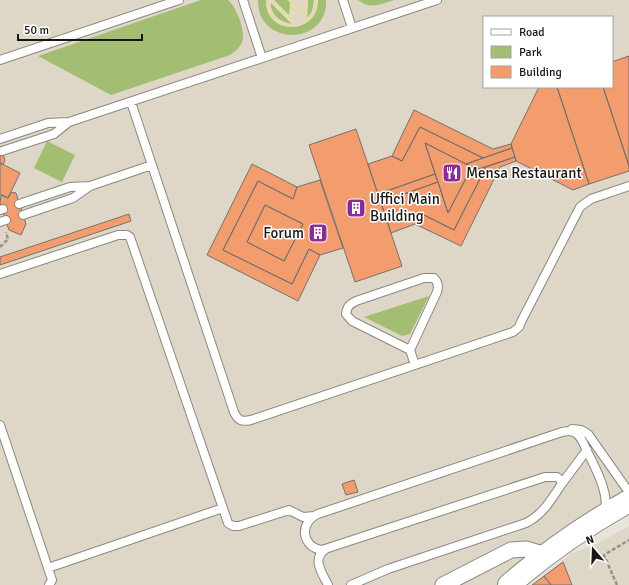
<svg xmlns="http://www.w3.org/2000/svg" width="629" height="585" viewBox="0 0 629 585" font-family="Signika,sans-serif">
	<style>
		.built { fill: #ded7c8; fill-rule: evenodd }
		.green { fill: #a3be73 }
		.sand { fill: #e4dab5; fill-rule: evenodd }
		.building { fill: #f39d6f; stroke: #776f6b; fill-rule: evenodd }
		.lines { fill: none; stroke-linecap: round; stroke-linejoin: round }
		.lane-casing { stroke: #8b8780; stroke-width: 10 }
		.street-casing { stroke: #8b8780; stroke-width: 17 }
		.secondary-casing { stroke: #8b8780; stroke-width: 24 }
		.path { stroke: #95928b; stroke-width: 2.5; stroke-dasharray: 4 2; stroke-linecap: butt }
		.lane { stroke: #fff; stroke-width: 8 }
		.street { stroke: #fff; stroke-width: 15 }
		.secondary { stroke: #fff; stroke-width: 22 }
		.labels { text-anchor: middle; stroke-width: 3; stroke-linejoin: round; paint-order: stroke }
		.poi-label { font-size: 15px; fill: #181613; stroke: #fff; text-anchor: start }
	</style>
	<rect width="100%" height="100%" fill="#e7e4db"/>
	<!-- built -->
	<path class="built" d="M 0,0 L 629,0 L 629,492 L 561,534 L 497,585 L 0,585 ZM 484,17 L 612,17 L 612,87 L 484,87 Z
		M 629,526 L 629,585 L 533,585 L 572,553 L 595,545 Z"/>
	<!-- green -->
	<path class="green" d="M 201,0 L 228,0 C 236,6 244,28 243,38 C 242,46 236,51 230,55 L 111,95 L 38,56 Z
		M 258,0 L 266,0 C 265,36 318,36 318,0 L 326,0 C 328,46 257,47 258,0 Z
		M 274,0 L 288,0 L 291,3 L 289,16 Z
		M 308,0 L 314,0 C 314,8 312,13 307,18 Z
		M 358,0 L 394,0 C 381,4 370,10 358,0 Z
		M 270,2 L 292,24 C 280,22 271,15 270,2 Z
		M 47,141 L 75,155 L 62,182 L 34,168 Z
		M 429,296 L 410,334 L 402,336 L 364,317 Z"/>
	<!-- sand -->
	<path class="sand" d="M 266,0 L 274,0 L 289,15 L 290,3 L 288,0 L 295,0 L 303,10 L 304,0 L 308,0 L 307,18 L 312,12 L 314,0 L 318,0 C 318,36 265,36 266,0 ZM 271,3 L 291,23 L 291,24 C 280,23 269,14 271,3 ZM 294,7 L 306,19 L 300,23 L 293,24 Z"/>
	<!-- building -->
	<path class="building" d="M 629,56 L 629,166 L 603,87 L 612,87 L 612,62 Z
		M 539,87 L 557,87 L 589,184 L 573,190 L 516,161 L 511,144 Z
		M 557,87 L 603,87 L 629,166 L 629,171 L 589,184 Z
		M 414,110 L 493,149 L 511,144 L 512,148 L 483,158 L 420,127 L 402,161 L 392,156 Z
		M 420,127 L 483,158 L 466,164 L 425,143 L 435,174 L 378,194 L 368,164 L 392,156 L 402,161 Z
		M 356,129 L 402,266 L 355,282 L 309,145 Z
		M 425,143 L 472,167 L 448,213 L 438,182 Z
		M 0,146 L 5,160 L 3,165 L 0,163 Z
		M 512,148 L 515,157 L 469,172 L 472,167 L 466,164 Z
		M 515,157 L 516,161 L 500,167 L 461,246 L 415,224 L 420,213 L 454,230 L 486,167 Z
		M 0,163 L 20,173 L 8,198 L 0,194 Z
		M 252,164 L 297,187 L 293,199 L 258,181 L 223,250 L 292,284 L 309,249 L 320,255 L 298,301 L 207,255 Z
		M 486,167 L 454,230 L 420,213 L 415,224 L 391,233 L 381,202 L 438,182 L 448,213 L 469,172 Z
		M 435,174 L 438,182 L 381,202 L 378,194 Z
		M 320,180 L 343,248 L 320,255 L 309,249 L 292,284 L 223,250 L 258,181 L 293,199 L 297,187 ZM 265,205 L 303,224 L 284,261 L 247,242 Z
		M 11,192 L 16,193 L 26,224 L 21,235 L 9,230 L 0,203 L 1,195 L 8,198 Z
		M 265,205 L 303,224 L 284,261 L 247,242 Z
		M 129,214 L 131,221 L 0,265 L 0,257 Z
		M 354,480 L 358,492 L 346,495 L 342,484 Z
		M 563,562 L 572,585 L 551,585 L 544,576 Z
		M 544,576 L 551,585 L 532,585 Z"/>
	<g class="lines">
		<!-- lane casing -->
		<g class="lane-casing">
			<path id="lane" d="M 243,0 L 262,58
				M 343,0 L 352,28
				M 0,60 L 179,0
				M 131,102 L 234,412 C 238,421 242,422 251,420 L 513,332 L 519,327 L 521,322 L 580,207 L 591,199 L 629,186
				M 0,139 L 48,123 L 69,122
				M 2,151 L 54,134 L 69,122 L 437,0
				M 19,204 L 70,187 L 90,186
				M 0,210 L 3,209
				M 23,215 L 73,198 L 90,186 L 152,165
				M 0,222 L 6,220
				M 0,274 L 118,235 L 127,235 L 130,237 L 228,523 L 233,526 L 239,526 L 289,510 L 303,517 L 314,516
				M 410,350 L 437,292 C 439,286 438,282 434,278 L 424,278 L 356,301 C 350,304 347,306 346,314 L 352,321 L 410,350 L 415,365
				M 0,425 L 48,568 L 223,508
				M 572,429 L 581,430 L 588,434 L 626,488 L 629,490
				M 563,482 L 587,450
				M 326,549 C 311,558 322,573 328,585
				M 48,568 L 52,580 L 49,585
				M 351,585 L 388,569 L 526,523 C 544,514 552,498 563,482 L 557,477 L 545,477 L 322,550 C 301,547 299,522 318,514 L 562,432 C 568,431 572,430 577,434 C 582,438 585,447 588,453 C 595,467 611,497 604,512"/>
		</g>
		<!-- street casing -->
		<g class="street-casing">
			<path id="street" d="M 443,585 L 511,550 L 526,549 L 546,555"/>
		</g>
		<!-- secondary casing -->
		<g class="secondary-casing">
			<path id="secondary" d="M 509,585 C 546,553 586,525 629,501"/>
		</g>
		<!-- path -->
		<path class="path" d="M 0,247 L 8,239 L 6,232
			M 617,585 L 604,555 L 629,540"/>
		<!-- lane -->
		<use href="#lane" class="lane"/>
		<!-- street -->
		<use href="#street" class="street"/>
		<!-- secondary -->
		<use href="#secondary" class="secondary"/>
	</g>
	<!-- icons -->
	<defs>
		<g id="restaurant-square" transform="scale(1)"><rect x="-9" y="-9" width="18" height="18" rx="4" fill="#8c2c95" stroke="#fff"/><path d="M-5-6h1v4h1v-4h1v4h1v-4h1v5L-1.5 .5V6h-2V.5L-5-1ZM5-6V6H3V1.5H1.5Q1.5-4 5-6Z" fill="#fff"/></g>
		<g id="building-square" transform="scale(1)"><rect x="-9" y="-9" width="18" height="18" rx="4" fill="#8c2c95" stroke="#fff"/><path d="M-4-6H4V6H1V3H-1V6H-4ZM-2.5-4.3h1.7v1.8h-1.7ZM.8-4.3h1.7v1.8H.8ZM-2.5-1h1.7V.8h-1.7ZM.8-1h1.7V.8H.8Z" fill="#fff"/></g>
	</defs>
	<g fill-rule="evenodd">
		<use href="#restaurant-square" x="452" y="173"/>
		<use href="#building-square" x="356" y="208"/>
		<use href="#building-square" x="318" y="233"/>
	</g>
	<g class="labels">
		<!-- poi labels -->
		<g class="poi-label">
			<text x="466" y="178">Mensa Restaurant</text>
			<text x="370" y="204">Uffici Main<tspan x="370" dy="17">Building</tspan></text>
			<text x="304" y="238" text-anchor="end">Forum</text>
		</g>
	</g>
	<!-- legend -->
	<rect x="483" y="16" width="130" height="72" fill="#ffffff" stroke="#a3a2a1"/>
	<rect x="491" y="29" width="20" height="6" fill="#ffffff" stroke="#a3a2a1"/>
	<text x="519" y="36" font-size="12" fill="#181613">Road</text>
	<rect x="491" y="46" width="20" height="12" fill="#a3be73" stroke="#a3a2a1"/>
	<text x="519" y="56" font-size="12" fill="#181613">Park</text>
	<rect x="491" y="66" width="20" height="12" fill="#f39d6f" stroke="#a3a2a1"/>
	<text x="519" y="76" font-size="12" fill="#181613">Building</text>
	<!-- north arrow -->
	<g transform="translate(593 549) rotate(341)" stroke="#ffffff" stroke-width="3" paint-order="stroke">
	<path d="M0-3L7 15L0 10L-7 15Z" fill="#181613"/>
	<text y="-6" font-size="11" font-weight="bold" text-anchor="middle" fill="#181613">N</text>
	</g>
	<!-- scale -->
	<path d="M18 34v6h124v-6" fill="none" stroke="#181613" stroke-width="2"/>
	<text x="24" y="34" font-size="12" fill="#181613" stroke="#ffffff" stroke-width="3" paint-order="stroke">50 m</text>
</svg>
